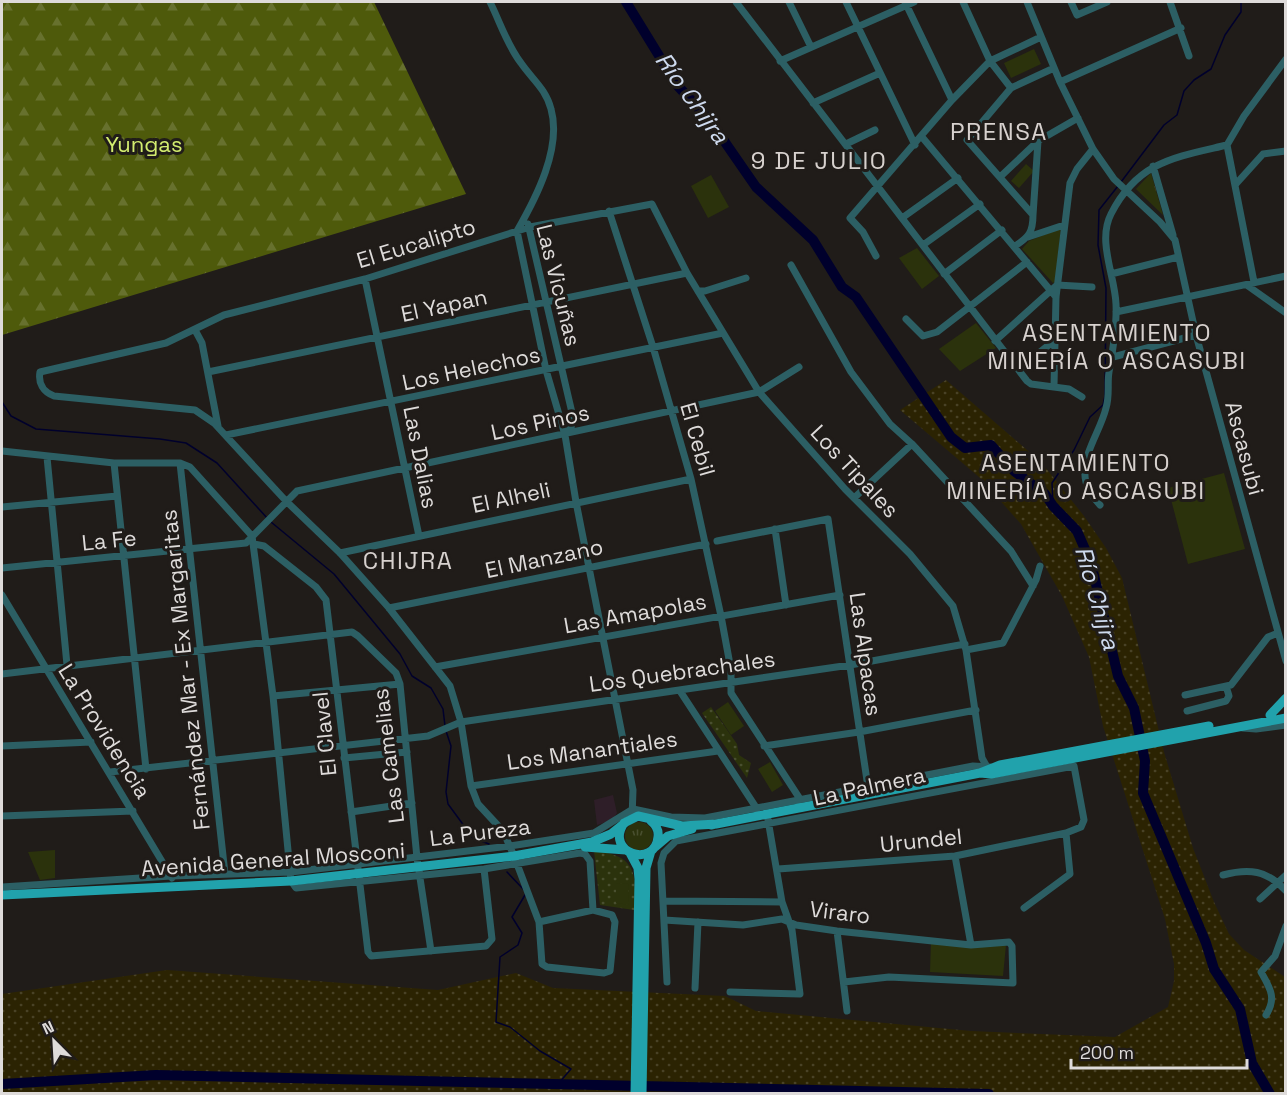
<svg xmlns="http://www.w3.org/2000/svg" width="1287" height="1095" viewBox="0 0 1287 1095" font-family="'Space Grotesk',sans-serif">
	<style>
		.medical { fill: #2e1e28 }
		.grass { fill: url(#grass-tufts) }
		.forest { fill: url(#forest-firs) }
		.sand { fill: url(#sand-dots) }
		.park { fill: url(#park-dots) }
		.garden { fill: #2b320c }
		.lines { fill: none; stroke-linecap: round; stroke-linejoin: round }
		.stream { stroke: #00002c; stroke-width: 1.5 }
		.river { stroke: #00002c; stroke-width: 10 }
		.minor { stroke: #2c5f64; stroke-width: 7 }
		.major { stroke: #21a2ac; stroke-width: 9 }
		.labels { text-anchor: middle; stroke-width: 6; stroke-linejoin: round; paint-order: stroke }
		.park-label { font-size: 22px; fill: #d3ec6f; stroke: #201c19 }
		.street-label { font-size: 22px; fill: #dedbda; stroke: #201c19 }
		.water-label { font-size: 24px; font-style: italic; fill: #cedaee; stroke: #201c19 }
		.neighbourhood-label { font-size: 24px; letter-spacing: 1.5px; fill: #d7d1ce; stroke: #201c19 }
	</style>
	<defs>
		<pattern id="grass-tufts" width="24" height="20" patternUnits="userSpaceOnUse" patternTransform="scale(1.5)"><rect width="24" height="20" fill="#2b320c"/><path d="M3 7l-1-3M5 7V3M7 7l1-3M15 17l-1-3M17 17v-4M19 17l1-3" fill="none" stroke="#494f2f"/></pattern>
		<pattern id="forest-firs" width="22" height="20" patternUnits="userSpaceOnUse" patternTransform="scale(1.5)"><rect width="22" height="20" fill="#4e5a0b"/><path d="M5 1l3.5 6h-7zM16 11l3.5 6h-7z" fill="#67712e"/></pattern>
		<pattern id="sand-dots" width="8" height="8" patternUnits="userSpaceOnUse" patternTransform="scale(1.5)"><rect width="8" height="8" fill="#2b2302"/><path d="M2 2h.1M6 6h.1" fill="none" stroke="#494226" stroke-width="1.8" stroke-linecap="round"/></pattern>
		<pattern id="park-dots" width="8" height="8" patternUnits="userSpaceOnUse" patternTransform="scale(1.5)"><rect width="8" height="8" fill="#2b320c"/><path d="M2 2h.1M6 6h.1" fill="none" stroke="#494f2f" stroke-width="1.8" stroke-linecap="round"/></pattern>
	</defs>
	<rect width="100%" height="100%" fill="#201c19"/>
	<!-- medical -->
	<path class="medical" d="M 613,795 L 617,813 L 612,820 L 597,825 L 594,800 Z"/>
	<!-- grass -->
	<path class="grass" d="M 1151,173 L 1163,215 L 1136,189 Z
		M625 836a14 14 0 1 1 28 0a14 14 0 1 1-28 0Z"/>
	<!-- forest -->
	<path class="forest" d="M 2,2 L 374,2 L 466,194 L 2,335 Z"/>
	<!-- sand -->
	<path class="sand" d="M 946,380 L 1041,462 L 1084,516 L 1106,548 L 1122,578 L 1164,752 L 1193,848 L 1214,902 L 1229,934 L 1244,950 L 1285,977 L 1285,1093 L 2,1093 L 2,994 L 167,970 L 438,990 L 516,973 L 553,988 L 725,996 L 756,1011 L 971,1031 L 1115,1037 L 1168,1007 L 1174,981 L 1174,964 L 1165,919 L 1103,726 L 1089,657 L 1062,596 L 1021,524 L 979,477 L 900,410 Z"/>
	<!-- park -->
	<path class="park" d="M 711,707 L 737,744 L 739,755 L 751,763 L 747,778 L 702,713 Z
		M 594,851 C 636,855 637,873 634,910 L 600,905 Z"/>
	<!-- garden -->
	<path class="garden" d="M 1034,49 L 1041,64 L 1011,78 L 1004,63 Z
		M 1026,164 L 1034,171 L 1019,188 L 1011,181 Z
		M 711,175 L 729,207 L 708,218 L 691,186 Z
		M 1061,228 L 1055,282 L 1053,283 L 1022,249 L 1029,241 Z
		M 917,248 L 939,276 L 922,289 L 899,258 Z
		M 976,323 L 996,348 L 960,371 L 939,349 Z
		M 1224,473 L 1245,549 L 1188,564 L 1168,488 Z
		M 728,702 L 744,726 L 731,735 L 715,711 Z
		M 770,762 L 783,785 L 772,792 L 758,769 Z
		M 55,850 L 55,878 L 40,880 L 28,852 Z
		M 616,883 L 628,884 L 629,905 L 616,903 Z
		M 931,941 L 1006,945 L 1003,976 L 930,972 Z"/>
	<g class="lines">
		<!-- stream -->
		<path class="stream" d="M 1121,182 L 1164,125 L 1177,115 L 1184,91 L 1194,80 L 1211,69 L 1225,35 L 1241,12 L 1241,2
			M 2,402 L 11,416 L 36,429 L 160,439 L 186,443 L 217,463 L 268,519
			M 1053,506 L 1052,483 L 1074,450 L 1090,417 L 1103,405 L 1105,396 L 1106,288 L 1098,245 L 1099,210 L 1118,186
			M 271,522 L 334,574 L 400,654 L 412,676 L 431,688 L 443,709 L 445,726
			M 446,731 L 451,746 L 446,792 L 448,804 L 473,838 L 489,844
			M 507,872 L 525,891
			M 525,895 L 512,917 L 522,933 L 518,945 L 500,957 L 496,1022 L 510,1027 L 540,1051 L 571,1069 L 558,1084"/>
		<!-- river -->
		<path class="river" d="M 626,2 L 677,85 L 711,122 L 756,187 L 813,240 L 842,287 L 856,297 L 951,437 L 965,448 L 991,445 L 1014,471 L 1045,494 L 1053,506 L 1077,531 L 1091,563 L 1118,676 L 1134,708 L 1145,761 L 1143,793 L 1206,943 L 1214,969 L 1240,1009 L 1252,1063 L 1270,1094
			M 2,1084 L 156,1075 L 989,1094"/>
		<!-- minor -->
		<path class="minor" d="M 490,2 C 500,22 507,45 521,63 C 532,79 546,89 551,109 C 562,148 536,198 517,231 L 546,370 L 565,435 L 576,502 L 633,790 L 632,818
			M 736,2 L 1027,381 L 1031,384 L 1069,389 L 1082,397
			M 789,2 L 811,47
			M 846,2 L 915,145
			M 905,2 L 952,100
			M 963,2 L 990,61 L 1011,88
			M 1027,2 L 1060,82 L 1093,149 L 1114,179 L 1160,222 L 1175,240 L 1196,335 L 1286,661
			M 1071,2 L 1077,15 L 1107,2
			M 1170,2 L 1189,56
			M 780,61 L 914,2
			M 1060,82 L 1181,28
			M 813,103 L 880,73
			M 922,137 L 1056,297
			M 1038,141 L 1033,215 L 967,140 L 1011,88 L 1054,68
			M 846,144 L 875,130
			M 1153,166 L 1173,235
			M 1000,177 L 1038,141 L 1078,118
			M 1235,185 L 1263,154 L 1286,151
			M 609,211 L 653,347 L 691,479 L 721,616 L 731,670 L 731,693 L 800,799 L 802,808
			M 902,218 L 958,178
			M 528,224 L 573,417 L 571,428 L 565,435
			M 1028,237 L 1064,225
			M 923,245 L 980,204
			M 1015,246 C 1029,237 1033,232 1033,215
			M 876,256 L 863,232 L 850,218 L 952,100 L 990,61 L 1041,37
			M 791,265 L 851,372 L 890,424 L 912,444 L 1011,551 L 1033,586
			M 944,274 L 1002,230
			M 1111,274 L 1178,257
			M 365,279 L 419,536
			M 1254,282 L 1227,145 L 1244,116 L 1286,59
			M 1248,286 L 1286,313
			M 698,291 L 705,291 L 746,278
			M 1116,312 L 1286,276
			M 906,319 L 923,336 L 937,332 L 1027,262
			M 195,330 L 202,343 L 218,426
			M 995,341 L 1057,285 L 1092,287
			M 1113,357 L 1196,335
			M 1019,369 L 1055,340
			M 208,372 L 687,273
			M 1054,386 L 1056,297 L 1070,183 L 1077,169 L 1093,149
			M 226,435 L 723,333
			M 2,451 L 114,463 L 180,463 L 190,467 L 252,536 L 273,696 L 291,881 L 296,888 L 484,869 L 580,853 L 585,854 L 590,861 L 593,910
			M 47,457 L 67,665
			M 114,463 L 146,769
			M 180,463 L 225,874
			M 854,498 L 912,444
			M 1100,505 C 1092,497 1084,484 1085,472 C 1085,450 1101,429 1106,408 C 1110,395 1107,384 1109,372 C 1113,350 1117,326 1116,304 C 1115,276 1097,241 1111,214 C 1138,161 1176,157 1227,145
			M 2,507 L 117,496
			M 775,529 L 786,605
			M 717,541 L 828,519 L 869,794
			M 254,544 L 264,546 L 316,587 L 326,600 L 368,952 L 371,956 L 486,946 L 492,939 L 484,869
			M 340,553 L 691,479
			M 2,568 L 246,543 L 297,491 L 759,392 L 799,367
			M 2,595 L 172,878
			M 389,608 L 706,544
			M 966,650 L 1003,643 L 1036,580 L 1040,566
			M 435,667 L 840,595
			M 2,674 L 352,632 L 358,636 L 396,673 L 400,684 L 417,858 L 431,951
			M 680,691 L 757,809
			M 1185,695 L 1231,685 L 1268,637 L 1278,633
			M 273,696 L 400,684
			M 1187,711 L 1226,701 L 1229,696 L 1226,686
			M 1243,728 L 1256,729 L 1286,725
			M 2,746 L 91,742
			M 764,746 L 859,732 L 976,710
			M 344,758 L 407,752
			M 110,772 L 428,736 L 461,722 L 850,665 L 965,644
			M 471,786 L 718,751
			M 633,809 L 671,817 L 705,818 L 973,766 L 990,767
			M 351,812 L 412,803
			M 2,816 L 133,811
			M 955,856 L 971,945
			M 778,869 L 955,856 L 1066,833
			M 1223,875 C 1249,868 1267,870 1286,891
			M 2,887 L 171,876 L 291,872 L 510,846 L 594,833 L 633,809
			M 1260,899 L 1286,875
			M 663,901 L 782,902
			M 664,920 L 743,925 L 782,919 L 796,925 L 837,931 L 971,945 L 1009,942 L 1012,946 L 1013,983 L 889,977 L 844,982
			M 539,922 L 593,910 L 612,915 L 615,922 L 610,971 L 604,973 L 547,967 L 542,964 L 539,922 L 514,856 L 503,831 L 478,804 L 471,786 L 461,722 L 450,686 L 389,608 L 340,553 L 286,501 L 214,423 L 195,410 L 54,396 C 43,392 38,383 40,372 L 166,343 L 224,315 L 365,279 L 530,227 L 652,204 L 687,273 L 759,392 L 845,489 L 910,554 L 953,606 L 966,650 L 982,758 L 990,772
			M 837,931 L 847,1011
			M 667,982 L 661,863 L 664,853 L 676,841 L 1074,766 L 1084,820 L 1081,827 L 1066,833 L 1070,874 L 1024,908
			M 695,988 L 698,922
			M 730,992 L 800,994 L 792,930 L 782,902 L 767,814
			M 1266,1015 C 1277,998 1270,988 1261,972 L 1275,956 L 1286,926"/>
		<!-- major -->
		<path class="major" d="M 1270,715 L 1286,698
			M 980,773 L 1000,765 L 1209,726
			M 624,823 C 604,853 655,869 658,837 C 659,830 656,825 651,821
			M 711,825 L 980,773 L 991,774 L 1286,718
			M 585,847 L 626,850
			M 655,847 L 668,836 L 692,829
			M 630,853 L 638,868 L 639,879 L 635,1094
			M 2,895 L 291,881 L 514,856 L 592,842 L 611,834 L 626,822 L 638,816 L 682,826 L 717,824
			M 642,1094 L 646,868 L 651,851"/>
	</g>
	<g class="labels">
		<!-- park labels -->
		<g class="park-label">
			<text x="144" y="152">Yungas</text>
		</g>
		<!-- street labels -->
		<g class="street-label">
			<text transform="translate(416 243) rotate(-17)" y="8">El Eucalipto</text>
			<text transform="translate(559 285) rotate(76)" y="8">Las Vicuñas</text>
			<text transform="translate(444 305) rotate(-12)" y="8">El Yapan</text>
			<text transform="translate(471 368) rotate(-12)" y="8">Los Helechos</text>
			<text transform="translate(540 422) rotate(-12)" y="8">Los Pinos</text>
			<text transform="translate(698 439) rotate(74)" y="8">El Cebil</text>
			<text transform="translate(1245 448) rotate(75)" y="8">Ascasubi</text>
			<text transform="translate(421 457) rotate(79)" y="8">Las Dalias</text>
			<text transform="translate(855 471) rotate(47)" y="8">Los Tipales</text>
			<text transform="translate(511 497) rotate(-12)" y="8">El Alheli</text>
			<text transform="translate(109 540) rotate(-6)" y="8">La Fe</text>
			<text transform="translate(544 558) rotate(-12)" y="8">El Manzano</text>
			<text transform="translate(635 613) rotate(-10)" y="8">Las Amapolas</text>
			<text transform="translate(866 654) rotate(82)" y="8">Las Alpacas</text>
			<text transform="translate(185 670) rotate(-96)" y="8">Fernández Mar - Ex Margaritas</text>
			<text transform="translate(682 671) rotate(-8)" y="8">Los Quebrachales</text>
			<text transform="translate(105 731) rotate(58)" y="8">La Providencia</text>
			<text transform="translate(324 734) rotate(-96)" y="8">El Clavel</text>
			<text transform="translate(592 750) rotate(-8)" y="8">Los Manantiales</text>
			<text transform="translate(388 756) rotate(-97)" y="8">Las Camelias</text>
			<text transform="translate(869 786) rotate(-12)" y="8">La Palmera</text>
			<text transform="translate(480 832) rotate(-7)" y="8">La Pureza</text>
			<text transform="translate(921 840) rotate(-6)" y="8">Urundel</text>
			<text transform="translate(273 859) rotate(-4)" y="8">Avenida General Mosconi</text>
			<text transform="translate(840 912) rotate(7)" y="8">Viraro</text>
		</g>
		<!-- water labels -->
		<g class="water-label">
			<text transform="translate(692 98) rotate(54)" y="8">Río Chijra</text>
			<text transform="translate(1097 598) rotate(74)" y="8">Río Chijra</text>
		</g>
		<!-- neighbourhood labels -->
		<g class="neighbourhood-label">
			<text x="999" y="140">PRENSA</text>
			<text x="819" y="169">9 DE JULIO</text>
			<text x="1117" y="341">ASENTAMIENTO<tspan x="1117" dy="28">MINERÍA O ASCASUBI</tspan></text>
			<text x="1076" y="471">ASENTAMIENTO<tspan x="1076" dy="28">MINERÍA O ASCASUBI</tspan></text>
			<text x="408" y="569">CHIJRA</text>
		</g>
	</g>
	<!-- border -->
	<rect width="1287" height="1095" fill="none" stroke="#dedbda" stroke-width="6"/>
	<!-- north arrow -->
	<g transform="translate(54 1041) rotate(336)" stroke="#201c19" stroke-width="4.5" paint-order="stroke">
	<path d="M0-4.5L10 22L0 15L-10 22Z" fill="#dedbda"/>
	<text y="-9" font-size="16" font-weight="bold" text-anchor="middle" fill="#dedbda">N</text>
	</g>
	<!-- scale -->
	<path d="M1071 1059v9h176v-9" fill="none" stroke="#dedbda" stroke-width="3"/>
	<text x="1080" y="1059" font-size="18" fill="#dedbda" stroke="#201c19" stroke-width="4.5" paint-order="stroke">200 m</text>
</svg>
